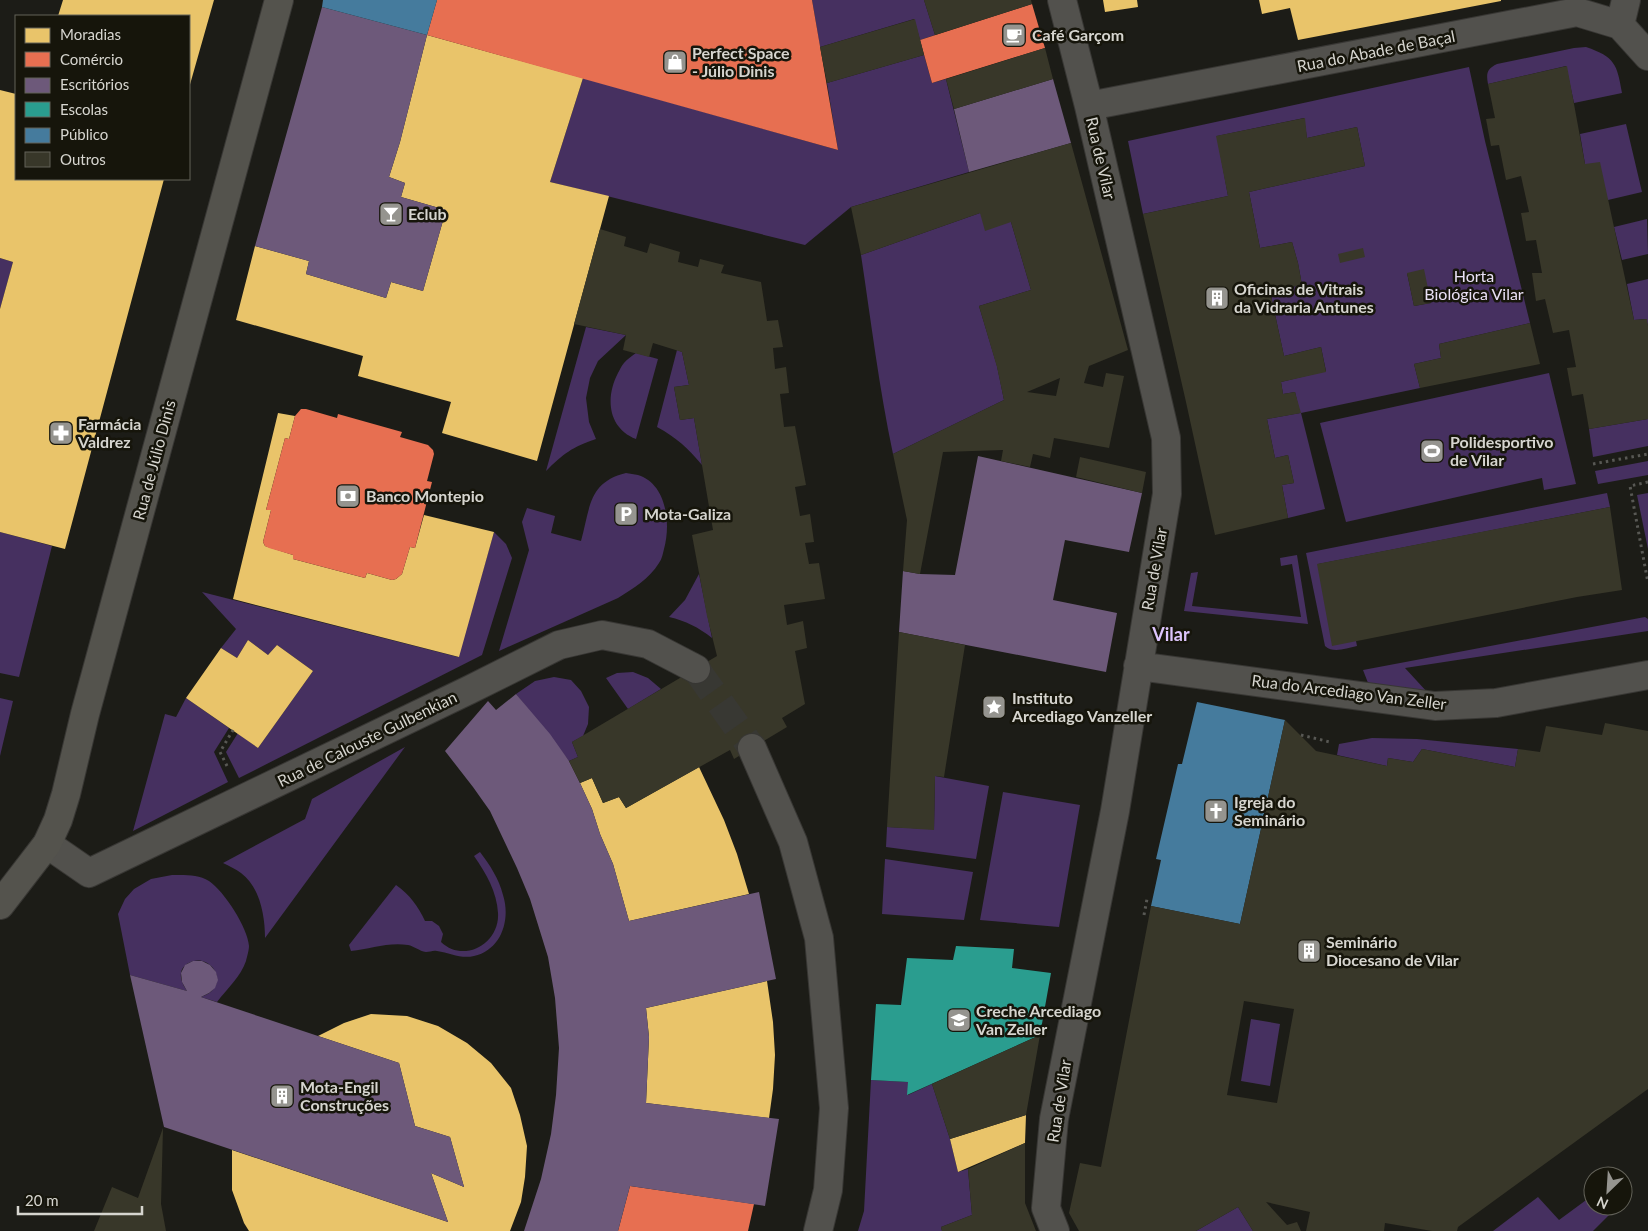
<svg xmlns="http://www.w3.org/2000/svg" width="1648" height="1231" viewBox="0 0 1648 1231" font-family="Lato,sans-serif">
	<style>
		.green { fill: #463060; fill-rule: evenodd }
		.homes { fill: #e9c46a }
		.shops { fill: #e76f51 }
		.offices { fill: #6d597a }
		.schools { fill: #2a9d8f }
		.public { fill: #457b9d }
		.building { fill: #383729; fill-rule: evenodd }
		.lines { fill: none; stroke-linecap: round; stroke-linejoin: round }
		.street-tunnel { stroke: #383833; stroke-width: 28; stroke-dasharray: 28 14; stroke-linecap: butt }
		.street-casing { stroke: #383734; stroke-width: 30 }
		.secondary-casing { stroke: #383734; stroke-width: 30 }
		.path { stroke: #585854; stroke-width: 3; stroke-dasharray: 2.5 4; stroke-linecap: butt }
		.street { stroke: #52514d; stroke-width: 28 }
		.secondary { stroke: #54534d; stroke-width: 28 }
		.labels { text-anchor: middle; stroke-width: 5; stroke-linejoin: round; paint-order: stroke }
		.poi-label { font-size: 16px; font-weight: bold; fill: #d6d5cf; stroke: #16150b; text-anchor: start }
		.street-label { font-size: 16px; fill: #d6d5cf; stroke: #16150b }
		.park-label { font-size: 16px; fill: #e9e0f5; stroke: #16150b }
		.neighbourhood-label { font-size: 18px; font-weight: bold; fill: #ddc5fd; stroke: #16150b }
	</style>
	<rect width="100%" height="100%" fill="#1c1c17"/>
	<!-- green -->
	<path class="green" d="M 812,0 L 924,0 L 935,35 L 920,40 L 914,19 L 820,47 Z
		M 1586,47 C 1615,57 1617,64 1622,93 L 1574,103 L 1566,66 L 1488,84 C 1486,73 1487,69 1497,64 L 1574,48 Z
		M 924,55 L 932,83 L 946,79 L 969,172 L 851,207 L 805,245 L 550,182 L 583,78 L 838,150 L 827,83 Z
		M 1469,67 L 1485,141 L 1530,323 L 1439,344 L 1441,358 L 1414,364 L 1420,388 L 1301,413 L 1325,509 L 1288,518 L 1282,485 L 1294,483 L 1288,455 L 1275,458 L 1267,419 L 1300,413 L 1295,392 L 1283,394 L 1281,382 L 1326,371 L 1321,347 L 1284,356 L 1270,291 L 1302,285 L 1298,263 L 1292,242 L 1260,248 L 1249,192 L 1365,166 L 1357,127 L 1307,138 L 1304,118 L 1217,136 L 1228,196 L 1143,214 L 1128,141 ZM 1407,273 L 1431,303 L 1414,306 Z
		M 1626,124 L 1642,192 L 1608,200 L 1585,164 L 1580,134 Z
		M 980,213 L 1011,222 L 1031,290 L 979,306 L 997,366 L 1004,400 L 893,454 C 879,388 871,321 861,255 Z
		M 1647,219 L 1648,254 L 1622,260 L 1614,227 Z
		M 0,258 L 13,262 L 0,309 Z
		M 1648,279 L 1648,326 L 1646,319 L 1634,320 L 1627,284 Z
		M 586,327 L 626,335 L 598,361 L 590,378 L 586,398 L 589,422 L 596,439 C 572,447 563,454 546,471 Z
		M 677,350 L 682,352 L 689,385 L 674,387 L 680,420 L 694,418 L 702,465 C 688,448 677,438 657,427 Z
		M 636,353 L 658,359 L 636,439 C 608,428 605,398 618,373 C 620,370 621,366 624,363 C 627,359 632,356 636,353 Z
		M 1549,373 L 1576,484 L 1544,490 L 1542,478 L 1346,522 L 1320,423 Z
		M 1648,419 L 1648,446 L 1593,457 L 1589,429 Z
		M 1648,461 L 1648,475 L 1598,484 L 1595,471 Z
		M 626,473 C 630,474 634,474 638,475 C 667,484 671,524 664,549 C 663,553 662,559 659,563 C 649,579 634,588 618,598 L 499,651 L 529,550 L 522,522 L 527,508 L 555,516 L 551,533 L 581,541 C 590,509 588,482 626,473 Z
		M 1607,493 L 1610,507 L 1318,564 L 1356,641 L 1357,646 C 1346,648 1334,654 1325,646 L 1306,553 Z
		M 1648,493 L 1648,549 L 1637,495 Z
		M 0,532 L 52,546 L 19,677 L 0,673 Z
		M 494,532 L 506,544 L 512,558 L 482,655 L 239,778 L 226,752 L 238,733 L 258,748 L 313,671 L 277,645 L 268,655 L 248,640 L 237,658 L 221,648 L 236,629 L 202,592 L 458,657 Z
		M 1297,555 L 1308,624 L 1184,611 L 1191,573 L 1198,572 L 1192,606 L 1301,617 L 1292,564 L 1281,566 L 1280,558 Z
		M 699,574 L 712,638 C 698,627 686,621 669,617 L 685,600 Z
		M 1645,617 L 1648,619 L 1648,631 L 1405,668 L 1428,693 L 1370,688 L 1363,670 Z
		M 633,672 L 648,678 L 661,689 L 628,709 L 606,678 L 617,673 Z
		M 554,677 L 571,680 L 581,691 L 589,707 L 588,724 L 583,736 L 572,742 L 578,757 L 569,761 L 516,694 L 535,681 Z
		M 0,698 L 13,701 L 0,756 Z
		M 186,698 L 229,728 L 214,752 L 228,782 L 133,831 L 165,714 L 176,717 Z
		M 1372,738 L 1417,739 L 1518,749 L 1515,767 L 1422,749 L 1413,762 L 1388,758 L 1387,766 L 1337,755 L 1339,744 Z
		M 405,747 L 265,938 C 265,916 260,887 241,873 C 236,869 229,866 223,863 L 305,819 L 312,799 Z
		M 935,776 L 989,786 L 976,859 L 886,847 L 887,827 L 934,829 Z
		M 1003,792 L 1080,805 L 1059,927 L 980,920 Z
		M 480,852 C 490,865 499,879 503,895 C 511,920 501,950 474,956 C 461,959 450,953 437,951 C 433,950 430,952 426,952 C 419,951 414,946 408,945 C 388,942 370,949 351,951 L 349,945 L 396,885 C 410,895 418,906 425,921 L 432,921 L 439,926 L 443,934 L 441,942 C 464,964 500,943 498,913 C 497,892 486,873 474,856 Z
		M 885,859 L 973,872 L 964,920 L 882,914 Z
		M 172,875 C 184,875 198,874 209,881 C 224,891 248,928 249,946 C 249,950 247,957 246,961 C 241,976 227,989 217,1002 L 201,997 C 206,995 211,993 214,988 C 222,978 214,964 202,961 C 194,959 182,964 181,973 C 180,980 184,986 187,991 L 130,975 L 118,914 L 125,899 L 134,889 L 151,879 Z
		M 1251,1019 L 1280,1024 L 1270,1086 L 1241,1081 Z
		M 871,1080 L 908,1082 L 908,1095 L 932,1084 L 950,1139 L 958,1172 L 968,1169 L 972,1215 L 941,1227 L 942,1231 L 858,1231 L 864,1211 Z
		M 1593,1195 L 1593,1206 L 1613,1206 L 1611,1213 L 1593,1231 L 1493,1231 L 1538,1197 L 1559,1220 Z
		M 1238,1207 L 1253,1231 L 1196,1231 Z"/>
	<!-- homes -->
	<path class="homes" d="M 63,0 L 214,0 L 189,88 L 189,16 L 58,16 Z
		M 1103,0 L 1137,0 L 1138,7 L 1105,12 Z
		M 1259,0 L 1501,0 L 1501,1 L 1298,40 L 1290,8 L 1262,14 Z
		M 427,35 L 583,78 L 550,182 L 609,196 L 537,461 L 442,433 L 451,402 L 358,376 L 363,356 L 236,320 L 255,246 L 309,261 L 306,274 L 386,298 L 391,282 L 423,291 L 446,210 L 401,197 L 405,183 L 389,177 L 400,142 Z
		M 0,90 L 16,94 L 16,179 L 164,179 L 65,549 L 0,532 L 0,309 L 13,262 L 0,258 Z
		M 278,413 L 295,416 L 289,439 L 285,438 L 266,510 L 271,510 L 263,542 L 265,546 L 293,555 L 293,559 L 365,578 L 367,573 L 392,580 L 396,579 L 402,574 L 410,547 L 415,548 L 424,515 L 494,532 L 459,657 L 233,599 Z
		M 248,640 L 268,655 L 277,645 L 313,671 L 258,748 L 186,698 L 221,648 L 237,658 Z
		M 699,767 L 724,820 L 737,854 L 749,894 L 629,921 L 613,864 L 600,834 L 592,809 L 580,783 L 592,778 L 603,803 L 619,797 L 626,808 Z
		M 767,981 L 773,1022 L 775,1055 L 773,1089 L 769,1118 L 646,1103 L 649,1037 L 646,1008 Z
		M 371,1014 L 407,1016 L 438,1026 L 467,1043 L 491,1063 L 511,1088 L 520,1115 L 527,1146 L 525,1177 L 521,1202 L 510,1231 L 249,1231 L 244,1223 L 232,1190 L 232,1150 L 448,1222 L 431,1173 L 464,1187 L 450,1137 L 415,1126 L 399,1063 L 318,1036 L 344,1023 Z
		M 1026,1115 L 1025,1143 L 958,1172 L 950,1139 Z"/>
	<!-- shops -->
	<path class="shops" d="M 437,0 L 812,0 L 838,150 L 427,35 Z
		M 1032,4 L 1045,48 L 932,83 L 920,40 Z
		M 301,409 L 306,409 L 337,418 L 338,414 L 402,432 L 400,437 L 428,445 L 433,450 L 434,454 L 427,481 L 432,482 L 415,548 L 410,547 L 402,574 L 396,579 L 392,580 L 367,573 L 365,578 L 293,559 L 293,555 L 269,548 L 265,546 L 263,542 L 271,510 L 266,510 L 285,438 L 289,439 L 295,416 Z
		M 630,1186 L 754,1204 L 748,1231 L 618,1231 Z"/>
	<!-- offices -->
	<path class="offices" d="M 322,7 L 427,35 L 400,142 L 389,177 L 405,183 L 401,197 L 446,210 L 423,291 L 391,282 L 386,298 L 306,274 L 309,261 L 255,246 Z
		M 1053,79 L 1071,143 L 969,172 L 954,109 Z
		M 978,456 L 1142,493 L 1129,552 L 1065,540 L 1053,600 L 1117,613 L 1106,672 L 899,632 L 903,571 L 920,574 L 955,575 Z
		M 516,694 L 550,734 L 569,761 L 580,783 L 592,809 L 600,834 L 613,864 L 629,921 L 759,892 L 776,979 L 646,1008 L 649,1037 L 646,1103 L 779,1119 L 765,1206 L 630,1186 L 618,1231 L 524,1231 L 541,1179 L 551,1134 L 556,1095 L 559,1048 L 555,998 L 548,957 L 530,899 L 517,868 L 490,811 L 473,787 L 445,751 L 488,701 L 496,710 Z
		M 193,961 L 202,961 L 210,965 L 216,972 L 218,980 L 215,988 L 209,993 L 201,997 L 399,1063 L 415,1126 L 450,1137 L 464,1187 L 431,1173 L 448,1222 L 164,1127 L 130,975 L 187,991 L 182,982 L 181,973 L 185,965 Z"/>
	<!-- schools -->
	<path class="schools" d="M 956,946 L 1014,949 L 1012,968 L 1051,973 L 1040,1035 L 907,1095 L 908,1082 L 871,1080 L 876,1004 L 901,1005 L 907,958 L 953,960 Z"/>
	<!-- public -->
	<path class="public" d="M 323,0 L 437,0 L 427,35 L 322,7 Z
		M 1197,702 L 1285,720 L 1240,924 L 1151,906 L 1161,860 L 1156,859 L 1178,764 L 1182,764 Z"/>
	<!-- building -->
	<path class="building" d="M 924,0 L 1031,0 L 1032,4 L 935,35 Z
		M 915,19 L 924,55 L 827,83 L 820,47 Z
		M 1045,48 L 1053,79 L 954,109 L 946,79 Z
		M 1567,66 L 1585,164 L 1600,162 L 1634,320 L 1647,319 L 1648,326 L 1648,419 L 1589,429 L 1583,394 L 1572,396 L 1567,368 L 1576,367 L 1569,330 L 1553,333 L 1545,299 L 1536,301 L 1532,273 L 1542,273 L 1536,240 L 1526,241 L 1521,213 L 1529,212 L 1521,176 L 1506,180 L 1499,145 L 1491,146 L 1486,119 L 1495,118 L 1488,84 Z
		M 1305,118 L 1307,138 L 1357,127 L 1365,166 L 1249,192 L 1260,248 L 1292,242 L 1298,263 L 1302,285 L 1270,291 L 1284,356 L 1321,347 L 1326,372 L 1281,382 L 1283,394 L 1295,392 L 1301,413 L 1267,419 L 1275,458 L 1288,455 L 1294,483 L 1282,485 L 1288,518 L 1215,535 L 1186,402 L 1143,214 L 1228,196 L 1216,136 Z
		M 1071,143 L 1128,350 L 1089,366 L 1084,383 L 1103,387 L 1106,373 L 1124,376 L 1109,448 L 1054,438 L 1050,458 L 1033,454 L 1030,467 L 1001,461 L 1003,450 L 943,452 L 920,574 L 903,571 L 907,520 L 893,454 L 1004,400 L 997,367 L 979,306 L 1031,290 L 1011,222 L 985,231 L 980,213 L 861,255 L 851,207 ZM 1060,378 L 1056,396 L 1027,392 Z
		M 600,229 L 626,237 L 624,246 L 647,253 L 650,243 L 680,252 L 678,262 L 698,267 L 700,259 L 724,265 L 721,273 L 761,282 L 767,321 L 778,320 L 783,347 L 773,348 L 775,369 L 786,367 L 789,393 L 780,394 L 784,427 L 795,426 L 806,485 L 795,487 L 800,516 L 810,514 L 814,542 L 805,543 L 809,564 L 819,563 L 825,599 L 784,605 L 787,625 L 803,621 L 807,648 L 795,651 L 805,704 L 782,718 L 787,727 L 734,759 L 730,750 L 626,808 L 619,797 L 603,803 L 592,778 L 580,783 L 569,761 L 578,757 L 572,742 L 717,656 L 707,616 L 692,535 L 713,530 L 694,418 L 680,420 L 674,387 L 689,385 L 682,352 L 653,343 L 649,357 L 623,350 L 626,335 L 574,324 Z
		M 1363,248 L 1365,257 L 1340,263 L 1338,254 Z
		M 1424,269 L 1431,303 L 1414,306 L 1407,273 Z
		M 1530,323 L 1540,364 L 1420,388 L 1414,364 L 1441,358 L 1439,344 Z
		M 1080,457 L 1146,472 L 1142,493 L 1076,477 Z
		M 1610,507 L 1622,590 L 1577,597 L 1332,646 L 1317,564 Z
		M 899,632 L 965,645 L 944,777 L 935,776 L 934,830 L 887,827 Z
		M 1285,720 L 1316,751 L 1387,766 L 1388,758 L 1413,762 L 1422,749 L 1515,767 L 1518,749 L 1540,752 L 1546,726 L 1602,735 L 1605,723 L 1648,731 L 1648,1089 L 1458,1227 L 1457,1231 L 1432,1231 L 1385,1223 L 1384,1231 L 1306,1231 L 1310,1212 L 1266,1202 L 1287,1225 L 1297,1222 L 1301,1231 L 1253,1231 L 1238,1207 L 1196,1231 L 1079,1231 L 1069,1213 L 1080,1163 L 1101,1167 L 1151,906 L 1240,924 ZM 1244,1001 L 1294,1009 L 1277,1103 L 1227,1095 Z
		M 1040,1035 L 1026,1115 L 950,1139 L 932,1084 Z
		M 163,1128 L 161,1204 L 166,1231 L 94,1231 L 112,1187 L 138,1198 Z
		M 1025,1143 L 1025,1203 L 1036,1231 L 942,1231 L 941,1227 L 972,1215 L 968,1169 Z"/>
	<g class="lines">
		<!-- street-tunnel -->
		<path class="street-tunnel" d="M 696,669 L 752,748"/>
		<!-- street casing -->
		<g class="street-casing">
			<path id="street" d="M 1620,25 L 1626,0
				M 1089,106 L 1577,12 L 1620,25 L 1648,56
				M 1138,666 L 1435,706 L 1496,703 L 1648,675
				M 752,748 L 793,842 L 819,938 L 834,1108 L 828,1190 L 818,1231
				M 47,844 L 89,873 L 469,690 L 559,645 L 602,635 L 648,644 L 696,669
				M 1055,1231 L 1046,1208 L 1054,1119 L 1115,811 L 1167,494 L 1166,438 L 1089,106 L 1062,0"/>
		</g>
		<!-- secondary casing -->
		<g class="secondary-casing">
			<path id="secondary" d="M 0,905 L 47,844 L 58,820 L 66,794 L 85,714 L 279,0"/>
		</g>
		<!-- path -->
		<path class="path" d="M 1593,464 L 1648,454
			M 1648,482 L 1630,486 L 1648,583
			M 1301,735 L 1330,742
			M 227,766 L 220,752 L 233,730
			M 1144,915 L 1147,899"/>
		<!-- street -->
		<use href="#street" class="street"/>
		<!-- secondary -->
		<use href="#secondary" class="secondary"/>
	</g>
	<!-- icons -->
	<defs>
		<g id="cafe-square" transform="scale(1.25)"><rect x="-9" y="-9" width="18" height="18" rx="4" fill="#95948f" stroke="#16150b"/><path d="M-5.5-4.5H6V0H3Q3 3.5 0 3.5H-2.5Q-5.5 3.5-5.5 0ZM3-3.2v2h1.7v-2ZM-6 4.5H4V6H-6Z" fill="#fff"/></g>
		<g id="shop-square" transform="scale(1.25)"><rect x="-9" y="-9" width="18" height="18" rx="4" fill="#95948f" stroke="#16150b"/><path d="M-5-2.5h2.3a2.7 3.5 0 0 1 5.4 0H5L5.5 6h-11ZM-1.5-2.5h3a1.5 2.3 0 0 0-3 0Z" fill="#fff"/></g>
		<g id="bar-square" transform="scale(1.25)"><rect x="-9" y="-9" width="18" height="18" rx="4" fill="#95948f" stroke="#16150b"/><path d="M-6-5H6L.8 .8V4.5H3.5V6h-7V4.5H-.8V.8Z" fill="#fff"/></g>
		<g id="building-square" transform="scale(1.25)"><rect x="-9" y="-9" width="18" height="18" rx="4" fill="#95948f" stroke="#16150b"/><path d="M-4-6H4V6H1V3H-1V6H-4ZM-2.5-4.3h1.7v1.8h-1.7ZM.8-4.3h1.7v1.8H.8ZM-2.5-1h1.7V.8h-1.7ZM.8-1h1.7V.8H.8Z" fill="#fff"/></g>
		<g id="pharmacy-square" transform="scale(1.25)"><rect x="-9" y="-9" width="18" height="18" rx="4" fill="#95948f" stroke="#16150b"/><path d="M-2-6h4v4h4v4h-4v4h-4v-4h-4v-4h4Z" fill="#fff"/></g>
		<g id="stadium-square" transform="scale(1.25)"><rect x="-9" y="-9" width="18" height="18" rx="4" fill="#95948f" stroke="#16150b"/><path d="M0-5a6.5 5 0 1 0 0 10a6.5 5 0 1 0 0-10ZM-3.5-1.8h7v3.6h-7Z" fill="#fff"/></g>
		<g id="bank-square" transform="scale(1.25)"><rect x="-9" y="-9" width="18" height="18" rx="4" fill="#95948f" stroke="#16150b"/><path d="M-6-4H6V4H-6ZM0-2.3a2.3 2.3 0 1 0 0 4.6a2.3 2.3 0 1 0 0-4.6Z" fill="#fff"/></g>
		<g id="parking-square" transform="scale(1.25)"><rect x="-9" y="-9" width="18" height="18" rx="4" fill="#95948f" stroke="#16150b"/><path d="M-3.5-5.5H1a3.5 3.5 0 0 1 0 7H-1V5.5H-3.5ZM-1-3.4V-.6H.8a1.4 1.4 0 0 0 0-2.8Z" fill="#fff"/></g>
		<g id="sight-square" transform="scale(1.25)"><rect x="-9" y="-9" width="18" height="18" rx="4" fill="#95948f" stroke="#16150b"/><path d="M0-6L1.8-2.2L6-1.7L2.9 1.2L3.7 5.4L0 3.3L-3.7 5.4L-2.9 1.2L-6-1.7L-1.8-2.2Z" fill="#fff"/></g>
		<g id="church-square" transform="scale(1.25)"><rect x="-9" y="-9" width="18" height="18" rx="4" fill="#95948f" stroke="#16150b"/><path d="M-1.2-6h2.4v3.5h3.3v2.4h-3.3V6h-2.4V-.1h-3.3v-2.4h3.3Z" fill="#fff"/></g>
		<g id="school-square" transform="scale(1.25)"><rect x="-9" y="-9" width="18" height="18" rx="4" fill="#95948f" stroke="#16150b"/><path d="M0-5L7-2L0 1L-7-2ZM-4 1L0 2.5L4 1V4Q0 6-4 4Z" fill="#fff"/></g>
	</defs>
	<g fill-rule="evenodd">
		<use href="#cafe-square" x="1014" y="35"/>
		<use href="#shop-square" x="675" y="62"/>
		<use href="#bar-square" x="391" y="214"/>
		<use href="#building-square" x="1217" y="298"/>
		<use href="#pharmacy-square" x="61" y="433"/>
		<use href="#stadium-square" x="1432" y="451"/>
		<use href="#bank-square" x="348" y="496"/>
		<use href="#parking-square" x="626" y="514"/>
		<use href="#sight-square" x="994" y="707"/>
		<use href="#church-square" x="1216" y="811"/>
		<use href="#building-square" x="1309" y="951"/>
		<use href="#school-square" x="959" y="1020"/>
		<use href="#building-square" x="282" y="1096"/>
	</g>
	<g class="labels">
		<!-- poi labels -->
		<g class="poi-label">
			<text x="1032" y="41">Café Garçom</text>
			<text x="692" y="59">Perfect Space<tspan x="692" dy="18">- Júlio Dinis</tspan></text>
			<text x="408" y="220">Eclub</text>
			<text x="1234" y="295">Oficinas de Vitrais<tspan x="1234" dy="18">da Vidraria Antunes</tspan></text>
			<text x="78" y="430">Farmácia<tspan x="78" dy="18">Valdrez</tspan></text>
			<text x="1450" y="448">Polidesportivo<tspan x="1450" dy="18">de Vilar</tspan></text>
			<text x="366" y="502">Banco Montepio</text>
			<text x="644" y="520">Mota-Galiza</text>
			<text x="1012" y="704">Instituto<tspan x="1012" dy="18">Arcediago Vanzeller</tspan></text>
			<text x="1234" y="808">Igreja do<tspan x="1234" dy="18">Seminário</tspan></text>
			<text x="1326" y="948">Seminário<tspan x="1326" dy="18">Diocesano de Vilar</tspan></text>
			<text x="976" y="1017">Creche Arcediago<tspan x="976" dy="18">Van Zeller</tspan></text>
			<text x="300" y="1093">Mota-Engil<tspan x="300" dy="18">Construções</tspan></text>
		</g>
		<!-- street labels -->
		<g class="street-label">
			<text transform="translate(1376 51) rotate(-11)" y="6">Rua do Abade de Baçal</text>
			<text transform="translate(1101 158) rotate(77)" y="6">Rua de Vilar</text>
			<text transform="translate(154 460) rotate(-75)" y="6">Rua de Júlio Dinis</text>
			<text transform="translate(1154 569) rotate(-80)" y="6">Rua de Vilar</text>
			<text transform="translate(1349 692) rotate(7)" y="6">Rua do Arcediago Van Zeller</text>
			<text transform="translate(367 739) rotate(-26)" y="6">Rua de Calouste Gulbenkian</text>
			<text transform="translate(1059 1101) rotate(-81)" y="6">Rua de Vilar</text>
		</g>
		<!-- park labels -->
		<g class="park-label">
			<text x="1474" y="282">Horta<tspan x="1474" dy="18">Biológica Vilar</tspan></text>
		</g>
		<!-- neighbourhood labels -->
		<g class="neighbourhood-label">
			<text x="1171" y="641">Vilar</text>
		</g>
	</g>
	<!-- legend -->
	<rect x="15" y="15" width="175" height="165" fill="#16150b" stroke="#636259"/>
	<rect x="25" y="28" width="25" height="15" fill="#e9c46a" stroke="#636259"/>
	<text x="60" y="40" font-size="15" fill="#d6d5cf">Moradias</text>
	<rect x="25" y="52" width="25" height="15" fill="#e76f51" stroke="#636259"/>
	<text x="60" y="65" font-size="15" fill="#d6d5cf">Comércio</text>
	<rect x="25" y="78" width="25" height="15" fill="#6d597a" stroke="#636259"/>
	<text x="60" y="90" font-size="15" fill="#d6d5cf">Escritórios</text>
	<rect x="25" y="102" width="25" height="15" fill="#2a9d8f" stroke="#636259"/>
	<text x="60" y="115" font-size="15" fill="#d6d5cf">Escolas</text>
	<rect x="25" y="128" width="25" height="15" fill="#457b9d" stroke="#636259"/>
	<text x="60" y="140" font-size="15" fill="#d6d5cf">Público</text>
	<rect x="25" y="152" width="25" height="15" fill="#383729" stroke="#636259"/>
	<text x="60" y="165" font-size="15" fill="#d6d5cf">Outros</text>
	<!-- north arrow -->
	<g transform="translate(1608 1191) rotate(205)"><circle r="24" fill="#16150b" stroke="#636259"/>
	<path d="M0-4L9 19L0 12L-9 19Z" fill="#95948f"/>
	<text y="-8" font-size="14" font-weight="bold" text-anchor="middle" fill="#d6d5cf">N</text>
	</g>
	<!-- scale -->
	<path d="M18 1206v8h124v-8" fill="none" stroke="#d6d5cf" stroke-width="2.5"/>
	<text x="25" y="1206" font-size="15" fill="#d6d5cf" stroke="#16150b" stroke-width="4" paint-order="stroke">20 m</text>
</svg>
